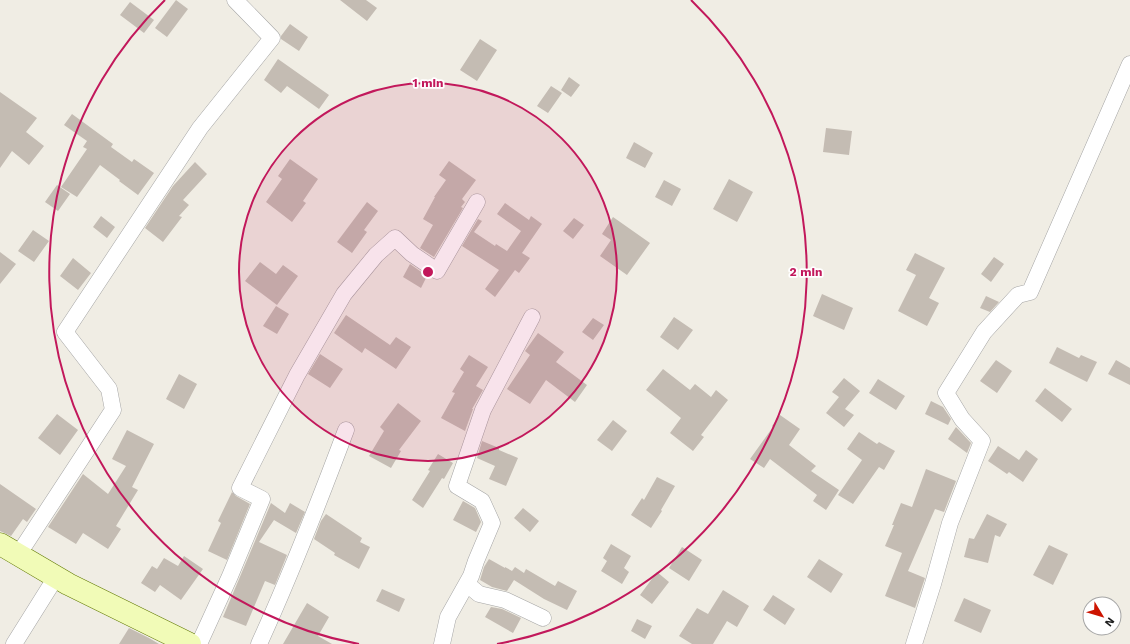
<svg xmlns="http://www.w3.org/2000/svg" width="1130" height="644" viewBox="0 0 1130 644" font-family="'Work Sans',sans-serif">
	<style>
		.building { fill: #c4bcb3 }
		.lines { fill: none; stroke-linecap: round; stroke-linejoin: round }
		.minor-casing { stroke: #a5a5a5; stroke-width: 17 }
		.secondary-casing { stroke: #617902; stroke-width: 23 }
		.minor { stroke: #fff; stroke-width: 16 }
		.secondary { stroke: #f1fbb7; stroke-width: 22 }
		.ring { fill: none; stroke: #c2185b; stroke-width: 2 }
		.centre { fill: #c2185b; stroke: #fff; stroke-width: 2 }
		.ring-label { font-size: 12px; text-anchor: middle; font-weight: bold; fill: #c2185b; stroke: #fff; stroke-width: 3.5; stroke-linejoin: round; paint-order: stroke }
	</style>
	<rect width="100%" height="100%" fill="#f0ede4"/>
	<!-- building -->
	<path class="building" d="M 176,0 L 188,9 L 167,37 L 155,28 Z
		M 340,0 L 366,0 L 377,8 L 367,21 Z
		M 130,2 L 154,20 L 144,33 L 120,15 Z
		M 290,24 L 308,37 L 299,51 L 281,39 L 281,36 Z
		M 480,39 L 497,50 L 477,81 L 460,70 Z
		M 278,59 L 329,95 L 319,109 L 287,86 L 281,93 L 264,80 Z
		M 569,77 L 580,85 L 571,97 L 561,90 Z
		M 551,86 L 562,93 L 548,113 L 537,106 Z
		M 0,92 L 37,118 L 26,132 L 44,146 L 29,165 L 12,151 L 0,168 Z
		M 72,114 L 113,144 L 111,147 L 132,162 L 134,159 L 154,173 L 138,195 L 119,181 L 120,180 L 100,165 L 77,197 L 61,187 L 87,149 L 83,147 L 87,141 L 64,125 Z
		M 826,128 L 852,131 L 849,155 L 823,152 Z
		M 634,142 L 653,153 L 645,168 L 626,158 Z
		M 290,159 L 318,179 L 303,201 L 306,203 L 292,222 L 266,202 L 282,179 L 278,176 Z
		M 449,161 L 476,180 L 462,199 L 465,202 L 461,207 L 463,208 L 434,257 L 420,248 L 433,225 L 423,219 L 435,197 L 434,197 L 446,180 L 439,175 Z
		M 195,162 L 207,174 L 183,200 L 189,205 L 179,216 L 182,217 L 163,242 L 145,228 L 173,186 Z
		M 729,179 L 753,192 L 737,222 L 713,209 Z
		M 664,180 L 681,189 L 672,206 L 655,197 Z
		M 57,185 L 70,194 L 58,211 L 45,202 Z
		M 367,202 L 378,211 L 364,230 L 367,232 L 352,253 L 337,242 Z
		M 505,203 L 529,220 L 531,216 L 542,224 L 522,253 L 530,258 L 519,273 L 515,270 L 495,297 L 485,289 L 499,270 L 462,246 L 478,219 L 482,221 L 474,232 L 495,246 L 496,244 L 507,251 L 521,231 L 497,214 Z
		M 101,216 L 115,227 L 107,238 L 93,227 Z
		M 613,217 L 650,243 L 627,275 L 600,256 L 611,240 L 602,234 Z
		M 574,218 L 584,225 L 573,239 L 563,231 Z
		M 33,230 L 49,241 L 34,262 L 18,251 Z
		M 0,252 L 16,264 L 0,284 Z
		M 915,253 L 945,268 L 929,298 L 939,303 L 927,326 L 898,311 L 916,275 L 906,270 Z
		M 994,257 L 1004,264 L 991,282 L 981,274 Z
		M 73,258 L 91,273 L 78,290 L 60,276 Z
		M 260,262 L 276,274 L 283,265 L 298,276 L 277,305 L 245,281 Z
		M 410,264 L 427,276 L 421,288 L 403,277 Z
		M 822,294 L 853,308 L 844,330 L 813,316 Z
		M 986,296 L 999,302 L 990,312 L 980,308 Z
		M 276,306 L 289,314 L 277,334 L 263,326 Z
		M 346,315 L 390,345 L 396,337 L 411,347 L 396,369 L 365,348 L 362,353 L 334,333 Z
		M 674,317 L 693,330 L 678,350 L 660,337 Z
		M 593,318 L 604,325 L 593,340 L 582,332 Z
		M 538,333 L 564,352 L 556,362 L 587,385 L 575,402 L 546,380 L 530,404 L 507,389 L 530,355 L 525,351 Z
		M 1057,347 L 1079,358 L 1081,355 L 1097,362 L 1087,382 L 1049,363 Z
		M 320,354 L 343,369 L 330,388 L 308,374 Z
		M 469,355 L 488,367 L 476,386 L 483,390 L 472,409 L 473,409 L 465,431 L 441,418 L 455,393 L 452,392 L 464,372 L 460,369 Z
		M 996,360 L 1012,371 L 997,393 L 980,381 Z
		M 1116,360 L 1130,368 L 1130,385 L 1108,374 Z
		M 663,369 L 690,390 L 695,384 L 711,397 L 716,390 L 728,400 L 701,435 L 704,437 L 693,451 L 670,433 L 681,418 L 646,390 Z
		M 179,374 L 197,384 L 184,409 L 166,399 Z
		M 844,378 L 860,391 L 845,409 L 854,415 L 844,427 L 826,413 L 839,397 L 832,392 Z
		M 878,379 L 905,396 L 896,410 L 869,393 Z
		M 1045,388 L 1072,409 L 1062,422 L 1035,401 Z
		M 931,401 L 943,407 L 951,419 L 948,425 L 925,414 Z
		M 398,403 L 421,421 L 399,450 L 401,451 L 391,468 L 369,456 L 384,431 L 380,427 Z
		M 57,414 L 78,430 L 60,455 L 38,438 Z
		M 780,415 L 800,429 L 789,445 L 816,466 L 811,471 L 839,490 L 826,510 L 813,501 L 817,495 L 770,459 L 764,468 L 750,459 L 773,427 L 772,426 Z
		M 613,420 L 627,431 L 612,451 L 597,440 Z
		M 956,427 L 971,443 L 967,453 L 948,439 Z
		M 127,430 L 154,444 L 132,487 L 138,490 L 116,526 L 121,529 L 108,549 L 83,533 L 76,544 L 48,527 L 83,474 L 108,494 L 126,466 L 112,459 Z
		M 859,432 L 877,444 L 879,442 L 895,451 L 884,470 L 879,467 L 853,504 L 838,495 L 862,460 L 847,449 Z
		M 482,441 L 499,448 L 499,450 L 518,458 L 506,486 L 489,479 L 495,466 L 477,458 Z
		M 998,446 L 1019,460 L 1026,450 L 1038,459 L 1023,482 L 1009,472 L 1007,474 L 988,461 Z
		M 438,454 L 453,463 L 444,479 L 442,478 L 423,508 L 412,500 L 430,471 L 428,470 Z
		M 926,469 L 956,481 L 944,512 L 935,509 L 908,571 L 925,578 L 915,608 L 885,596 L 902,553 L 885,546 L 894,525 L 892,525 L 901,503 L 912,507 Z
		M 657,477 L 675,486 L 661,510 L 662,511 L 651,528 L 631,515 L 642,498 L 644,500 Z
		M 0,484 L 36,509 L 27,522 L 23,519 L 11,536 L 0,531 Z
		M 232,492 L 236,496 L 250,504 L 227,560 L 208,551 L 221,523 L 218,521 Z
		M 463,501 L 475,508 L 481,522 L 476,532 L 453,520 Z
		M 271,503 L 285,513 L 290,503 L 305,512 L 296,533 L 274,520 L 259,542 L 287,555 L 275,585 L 265,581 L 246,626 L 223,617 Z
		M 523,508 L 539,521 L 530,532 L 514,518 Z
		M 326,514 L 362,538 L 360,542 L 370,547 L 359,569 L 334,555 L 335,553 L 314,539 L 321,521 Z
		M 987,514 L 1007,524 L 1000,537 L 995,535 L 988,563 L 964,557 L 969,538 L 974,539 Z
		M 611,544 L 631,556 L 624,568 L 629,572 L 622,584 L 601,571 L 607,561 L 603,558 Z
		M 1049,545 L 1068,554 L 1053,585 L 1033,575 Z
		M 682,547 L 702,560 L 689,581 L 669,568 Z
		M 184,556 L 203,569 L 181,600 L 160,585 L 155,592 L 141,583 L 152,566 L 157,569 L 164,558 L 178,566 Z
		M 489,559 L 505,568 L 505,567 L 512,571 L 515,567 L 524,573 L 526,569 L 555,586 L 558,581 L 577,591 L 567,610 L 544,599 L 514,580 L 507,591 L 492,587 L 480,580 L 484,567 Z
		M 819,559 L 843,574 L 831,593 L 807,577 Z
		M 657,572 L 669,582 L 652,604 L 640,595 Z
		M 382,589 L 405,599 L 399,612 L 376,601 Z
		M 723,590 L 749,606 L 737,627 L 727,621 L 713,644 L 692,644 L 679,636 L 697,608 L 708,614 Z
		M 773,595 L 795,609 L 785,625 L 763,610 Z
		M 964,598 L 991,610 L 981,633 L 954,621 Z
		M 307,603 L 329,617 L 318,636 L 332,644 L 283,644 Z
		M 491,607 L 502,609 L 521,618 L 513,633 L 485,617 Z
		M 637,619 L 652,626 L 645,639 L 631,631 Z
		M 129,628 L 149,638 L 159,644 L 119,644 Z"/>
	<g class="lines">
		<!-- minor casing -->
		<g class="minor-casing">
			<path id="minor" d="M 18,555 L 113,410 L 109,389 L 65,332 L 200,128 L 272,38 L 235,0
				M 467,584 L 479,594 L 505,600 L 543,618
				M 14,644 L 56,577
				M 199,644 L 230,576 L 262,499 L 240,488 L 297,375 L 344,294 L 376,255 L 395,238 L 412,254 L 437,271 L 477,202
				M 259,644 C 291,574 319,502 346,430
				M 442,644 L 448,617 L 471,576 L 476,561 L 492,523 L 482,501 L 457,486 L 483,410 L 532,317
				M 914,644 L 933,584 L 950,523 L 982,441 L 962,419 L 946,393 L 984,332 L 1018,295 L 1030,292 L 1130,64"/>
		</g>
		<!-- secondary casing -->
		<g class="secondary-casing">
			<path id="secondary" d="M 0,544 L 68,584 L 190,644"/>
		</g>
		<!-- minor -->
		<use href="#minor" class="minor"/>
		<!-- secondary -->
		<use href="#secondary" class="secondary"/>
	</g>
	<!-- distance rings -->
	<circle cx="428" cy="272" r="189" fill="#c2185b" fill-opacity=".12"/>
	<g class="ring">
		<circle cx="428" cy="272" r="189"/>
		<path d="M359 644A378 378 0 0 1 165 0M691 0A378 378 0 0 1 497 644"/>
	</g>
	<circle cx="428" cy="272" r="6" class="centre"/>
	<g class="ring-label">
		<text x="428" y="87">1 min</text>
		<text x="806" y="276">2 min</text>
	</g>
	<!-- north arrow -->
	<g transform="translate(1102 616) rotate(128)"><circle r="19" fill="#ffffff" stroke="#a5a5a5"/>
	<path d="M0-3L7 15L0 10L-7 15Z" fill="#cd1400"/>
	<text y="-6" font-size="11" font-weight="bold" text-anchor="middle" fill="#1e1e1e">N</text>
	</g>
</svg>
